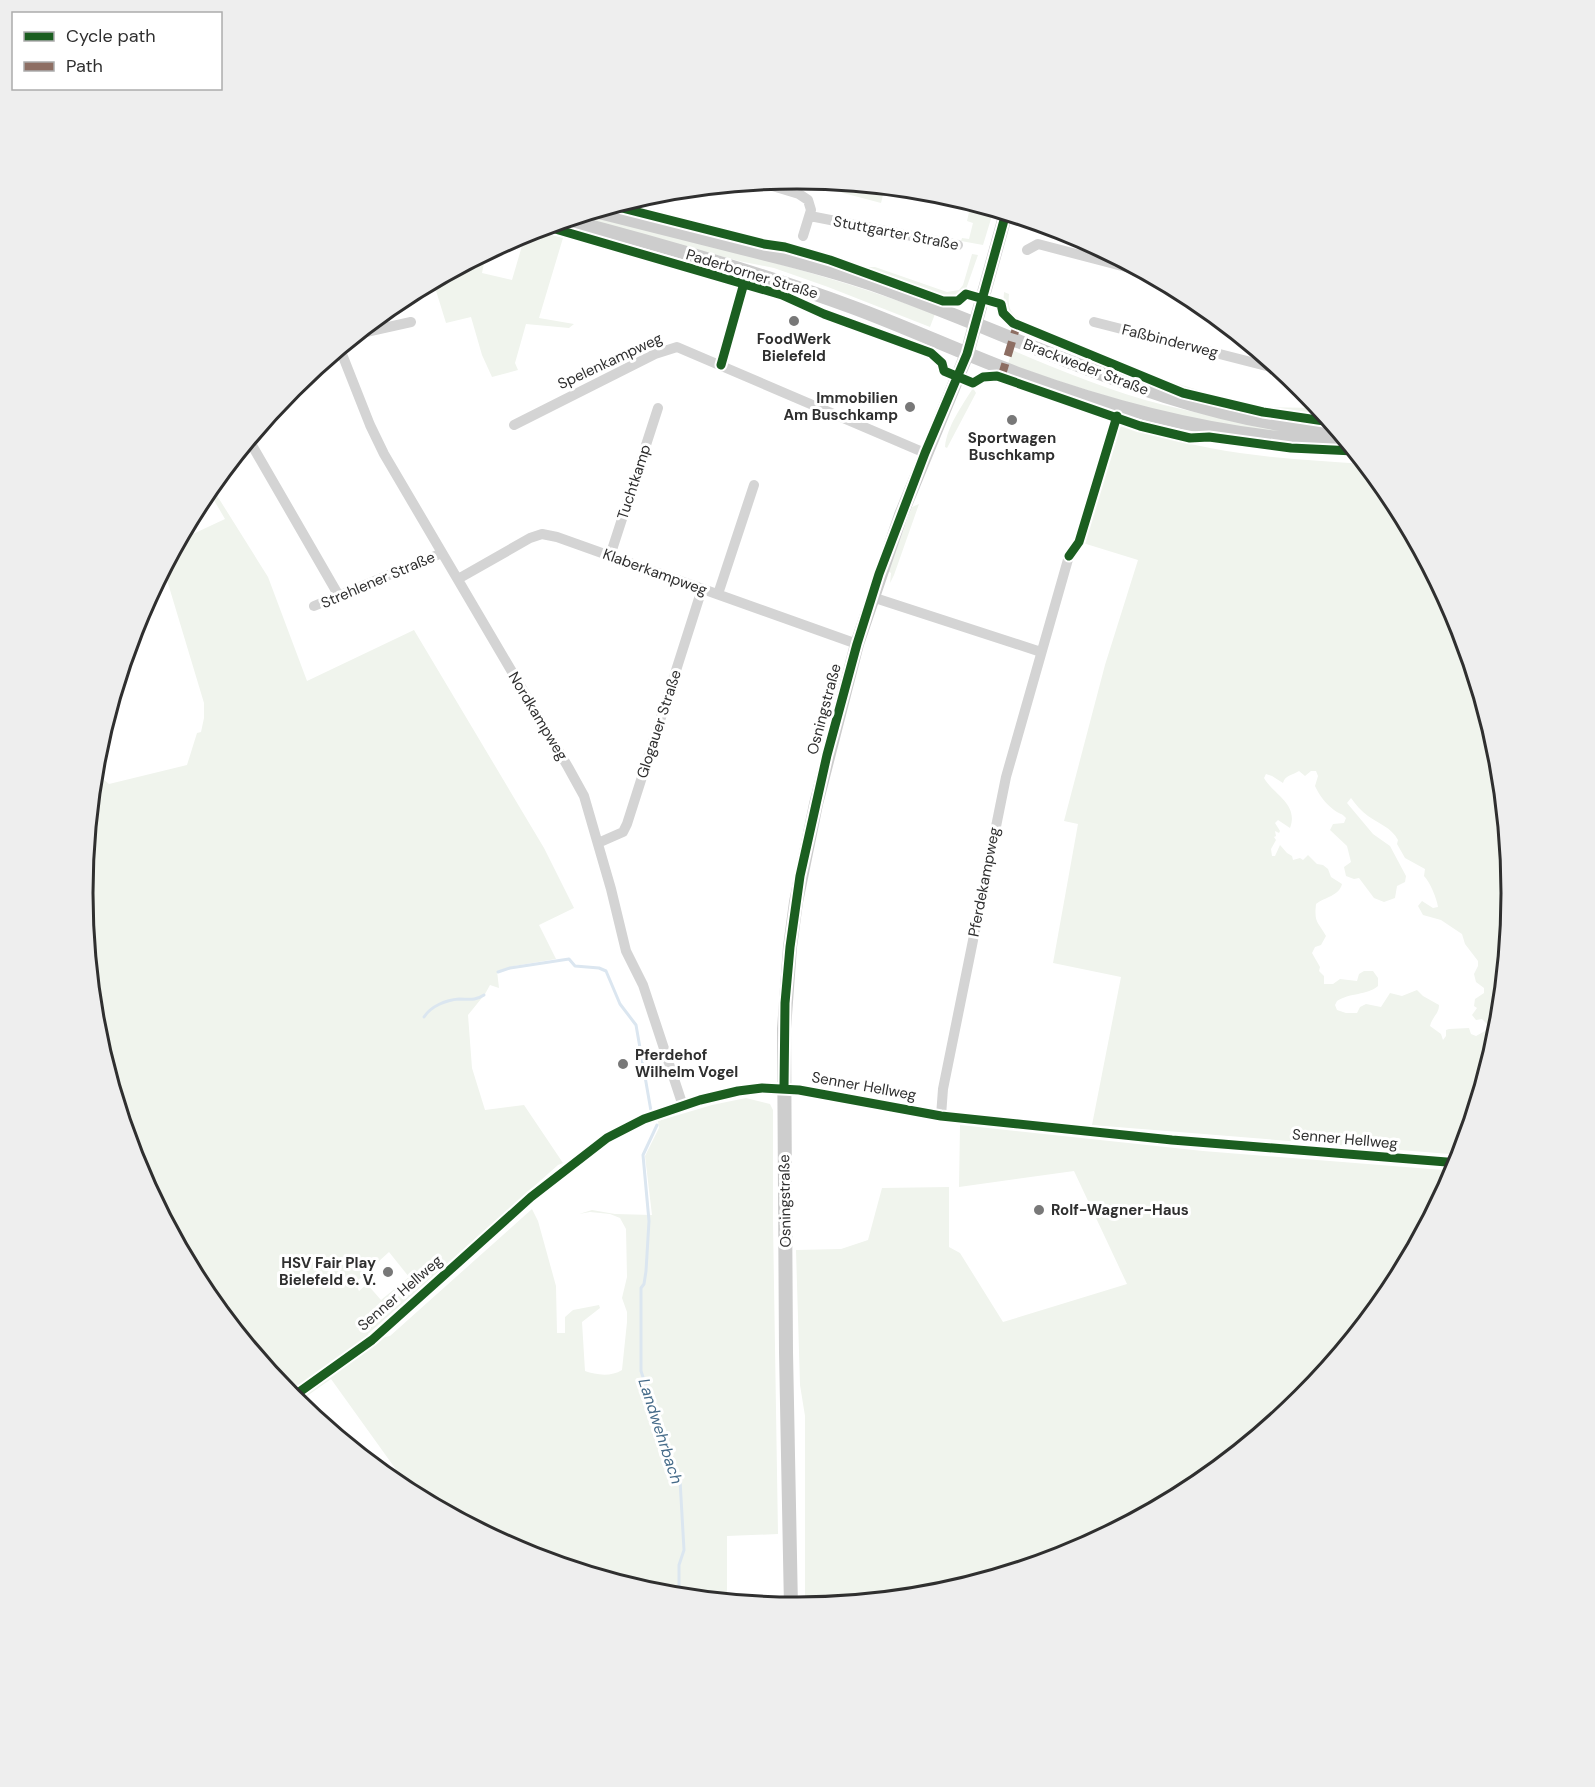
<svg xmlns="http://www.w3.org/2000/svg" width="1595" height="1787" viewBox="0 0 1595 1787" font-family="'DM Sans',sans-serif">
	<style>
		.green { fill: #f0f4ed; fill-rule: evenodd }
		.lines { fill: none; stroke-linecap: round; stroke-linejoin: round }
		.stream { stroke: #dbe6f0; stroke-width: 3 }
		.street { stroke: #d4d4d4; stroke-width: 10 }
		.secondary { stroke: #cdcdcd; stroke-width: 14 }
		.quiet { stroke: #8d6e63; stroke-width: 8; stroke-dasharray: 15 8; stroke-linecap: butt }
		.cycleway-casing { stroke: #fff; stroke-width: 13 }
		.cycleway { stroke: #1b5e20; stroke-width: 9 }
		.poi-dot { fill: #787878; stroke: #fff; stroke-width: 2 }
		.labels { text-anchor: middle; stroke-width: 6; stroke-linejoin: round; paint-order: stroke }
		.street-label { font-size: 15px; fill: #2f2f2f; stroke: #fff }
		.poi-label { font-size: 15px; font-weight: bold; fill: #2f2f2f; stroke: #fff }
		.water-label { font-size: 16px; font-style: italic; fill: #456b89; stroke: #fff }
		.rim { fill: none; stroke: #2f2f2f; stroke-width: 3 }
	</style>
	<rect width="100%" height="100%" fill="#fff"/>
	<!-- green -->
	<path class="green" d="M 815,180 L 885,187 L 881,203 L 813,185 Z
		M 627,202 L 758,238 L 788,243 L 760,241 L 618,205 Z
		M 971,203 L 994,209 L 983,245 L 961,241 L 962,238 L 969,239 L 973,223 L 967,221 Z
		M 584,215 C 702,244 821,271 935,314 L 930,327 L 828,287 L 774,268 L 739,261 L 577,217 Z
		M 534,230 L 563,238 L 539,318 L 574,324 L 569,328 L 526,324 L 515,363 L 518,370 L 492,377 L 482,355 L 471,317 L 446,323 L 433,281 L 486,253 L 482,273 L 512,280 L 526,232 Z
		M 808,248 L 864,267 L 875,267 L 947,292 L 959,290 L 963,285 L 972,254 L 978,255 L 965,292 L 952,298 L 937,296 Z
		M 1004,292 L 1009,294 C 1008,306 1009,313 1021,320 L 1162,379 L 1247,405 L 1172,386 L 1040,332 L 1006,314 L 1003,307 Z
		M 1012,350 C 1062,371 1112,392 1164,405 C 1213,417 1263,425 1313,435 C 1270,431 1227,427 1185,417 C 1125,403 1066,384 1008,364 Z
		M 973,388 L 976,393 L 947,448 L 945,447 C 947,426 962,406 973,388 Z
		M 1253,407 L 1319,408 L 1328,419 Z
		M 1122,426 C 1161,436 1200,448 1240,453 C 1282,459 1324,461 1366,464 L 1392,497 L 1458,620 L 1499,754 L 1512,894 L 1499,1033 L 1462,1155 L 1092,1125 L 1121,977 L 1053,963 L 1078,824 L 1064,821 L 1105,665 L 1138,560 L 1083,543 L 1118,429 ZM 1299,771 L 1305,776 L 1311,771 L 1316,771 L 1318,776 L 1315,786 C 1319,795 1326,804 1334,810 C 1339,814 1342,813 1346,818 L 1344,823 L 1333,824 L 1330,830 L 1347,846 L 1351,862 L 1344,867 L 1346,876 L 1354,879 L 1359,878 L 1374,898 L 1384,902 L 1395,898 L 1397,886 L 1405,882 L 1406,876 L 1390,846 L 1373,834 L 1347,803 L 1351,798 C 1356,805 1361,811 1368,816 C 1379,824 1391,827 1398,840 L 1397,844 L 1405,858 L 1425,869 L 1424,876 C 1430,882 1437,899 1438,907 L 1433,908 L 1422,901 L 1418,906 L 1423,915 L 1441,920 L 1462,934 L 1465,944 L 1478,961 L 1478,966 L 1474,974 L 1476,982 L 1484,988 L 1484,993 L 1475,999 L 1474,1006 L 1477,1008 L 1472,1015 L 1476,1020 L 1482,1019 L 1488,1025 L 1485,1031 L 1476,1036 L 1471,1034 L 1469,1028 L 1449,1029 L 1446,1030 L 1446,1036 L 1443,1040 L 1441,1034 L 1430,1026 C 1432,1017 1439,1014 1439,1005 L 1423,996 L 1417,990 L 1402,996 L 1390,993 L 1381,1007 L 1366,1004 L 1360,1007 L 1357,1013 L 1346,1013 L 1337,1010 L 1335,1005 L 1337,1001 C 1351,992 1366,996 1378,986 L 1378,978 L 1373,971 L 1364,971 L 1359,974 L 1357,981 L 1340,979 L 1333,984 L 1324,984 L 1324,976 L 1319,971 L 1320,967 L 1312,953 L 1315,947 L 1321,945 L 1326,936 C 1318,921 1314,924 1316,904 C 1325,897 1339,896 1342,884 L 1331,877 L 1328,869 L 1323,865 L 1317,864 L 1308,855 L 1303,860 L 1300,858 L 1293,860 L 1292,856 L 1287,853 L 1280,845 L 1275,856 L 1272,856 L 1271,849 L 1276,840 L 1274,837 L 1276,836 L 1275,831 L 1279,833 L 1280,831 L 1275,823 L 1278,820 L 1290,828 C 1299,804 1274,795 1264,778 L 1266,774 L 1272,776 L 1283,783 C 1285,775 1293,775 1299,771 Z
		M 211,486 L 268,577 L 307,681 L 414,630 L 544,848 L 574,908 L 539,925 L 556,959 L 514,966 L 497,971 L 499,988 L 490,985 L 485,994 L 468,1015 L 472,1068 L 485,1110 L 524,1105 L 563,1163 L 558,1165 L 368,1334 L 372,1340 L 390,1336 L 532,1209 L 538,1221 L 556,1286 L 557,1333 L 565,1333 L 565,1317 L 573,1310 L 599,1305 L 600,1308 L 582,1322 L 585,1371 C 596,1375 611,1377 622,1370 L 627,1322 L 627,1312 L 622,1298 L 627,1277 L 626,1229 L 620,1218 L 610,1214 L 590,1212 L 579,1214 L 592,1210 L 615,1214 L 652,1215 L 645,1156 L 659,1128 L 658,1121 L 712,1105 L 746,1098 L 770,1104 L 773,1110 L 773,1222 L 778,1534 L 727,1536 L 727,1602 L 658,1595 L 524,1554 L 415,1496 L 331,1379 L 297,1403 L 292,1399 L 203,1290 L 137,1167 L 96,1033 L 83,893 L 95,772 L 109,784 L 187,765 L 197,733 L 201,732 L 204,718 L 204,703 L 164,570 L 180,540 L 225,519 L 208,490 ZM 389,1252 L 409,1277 L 381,1300 L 367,1284 L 359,1291 L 355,1283 Z
		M 919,504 L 894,575 L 890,583 L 891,573 L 888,571 L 912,507 Z
		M 960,1125 L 1203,1151 L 1456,1171 L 1392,1291 L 1303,1399 L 1194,1488 L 1071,1554 L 937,1595 L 805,1608 L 805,1416 L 800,1385 L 796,1250 L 841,1249 L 868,1240 L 882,1188 L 949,1187 L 949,1247 L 960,1253 L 1003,1322 L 1127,1284 L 1074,1171 L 959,1187 Z"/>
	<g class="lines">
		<!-- stream -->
		<path class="stream" d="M 498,972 L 510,968 L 569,959 L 575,966 L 599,968 L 606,971 L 620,1004 L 636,1025 L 651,1111
			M 424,1017 C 431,1006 446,1000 459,999 C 469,999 475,1001 484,995
			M 657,1125 L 643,1155 L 649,1221 L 646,1271 L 644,1284 L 641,1288 L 641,1371 L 653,1408 L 661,1422 L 676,1474 L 680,1480 L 684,1550 L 679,1565 L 679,1597"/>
		<!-- street -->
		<path class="street" d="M 759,182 L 799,194 L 808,200 L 811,210 L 803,236
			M 810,216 L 958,245
			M 1027,250 L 1038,244 L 1145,272
			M 1094,322 L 1282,370
			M 357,334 L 411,322
			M 340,349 L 370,425 L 384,454 L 568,767 L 584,796 L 611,889 L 626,951 L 643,985 L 683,1106
			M 514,425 L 655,354 L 677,347 L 925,453
			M 249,440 L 339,596
			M 610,556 L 658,408
			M 458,579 L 530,538 L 542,534 L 557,537 L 857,644
			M 718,594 L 754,485
			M 872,597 L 1041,652
			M 314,606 L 442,553
			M 598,843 L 623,832 L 627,824 L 702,589
			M 941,1116 L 943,1089 L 1006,777 L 1069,556
			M 291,1398 L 372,1340 L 531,1197 L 607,1138 L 644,1119 L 700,1100 L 738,1091 L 762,1088 L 799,1090 L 941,1116 L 1172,1140 L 1459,1163"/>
		<!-- secondary -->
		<path class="secondary" d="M 595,211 C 647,224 698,237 750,250 C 791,260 832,270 872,284 C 1028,339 1170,419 1338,431
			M 566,220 C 663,245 759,273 852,307 C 909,328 964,354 1021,375 C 1126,413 1236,440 1348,443
			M 791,1608 L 786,1352 L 784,1029 L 790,947 L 796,902 L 816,804 L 857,644 L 901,515 L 967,354 L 1006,213"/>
		<!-- quiet -->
		<path class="quiet" d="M 1001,378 L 1017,325"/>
		<!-- cycleway casing -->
		<g class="cycleway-casing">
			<path id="cycleway" d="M 614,206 L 764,244 L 785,247 L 830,260 L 943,301 L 958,301 L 966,294 L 1001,304 L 1003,313 L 1013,323 L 1183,393 L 1263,412 L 1331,422
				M 545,226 L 782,295 L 824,314 L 931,353 L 942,363 L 944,371 L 973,383 L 983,377 L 997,376 L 1140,426 L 1190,438 L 1209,437 L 1291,448 L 1354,451
				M 721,365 L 744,283
				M 1069,556 L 1079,542 L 1117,416
				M 784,1089 L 785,1003 L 790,947 L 800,876 L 827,755 L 857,644 L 879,574 L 925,453 L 967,354 L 1006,213
				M 291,1398 L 372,1340 L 531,1197 L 607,1138 L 644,1119 L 700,1100 L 738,1091 L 762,1088 L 799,1090 L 941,1116 L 1172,1140 L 1459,1163"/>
		</g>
		<!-- cycleway -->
		<use href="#cycleway" class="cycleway"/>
	</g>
	<!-- markers -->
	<g class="poi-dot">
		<circle cx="794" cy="321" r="6"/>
		<circle cx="910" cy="407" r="6"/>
		<circle cx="1012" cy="420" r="6"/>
		<circle cx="623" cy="1064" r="6"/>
		<circle cx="1039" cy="1210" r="6"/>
		<circle cx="388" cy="1272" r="6"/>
	</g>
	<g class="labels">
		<!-- street labels -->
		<g class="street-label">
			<text transform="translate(896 233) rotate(11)" y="5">Stuttgarter Straße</text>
			<text transform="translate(752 274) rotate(17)" y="5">Paderborner Straße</text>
			<text transform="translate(1170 341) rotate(14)" y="5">Faßbinderweg</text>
			<text transform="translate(610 361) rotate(-25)" y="5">Spelenkampweg</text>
			<text transform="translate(1086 367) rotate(21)" y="5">Brackweder Straße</text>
			<text transform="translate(634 482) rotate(-72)" y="5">Tuchtkamp</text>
			<text transform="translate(655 572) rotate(20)" y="5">Klaberkampweg</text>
			<text transform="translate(378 580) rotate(-23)" y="5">Strehlener Straße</text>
			<text transform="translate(824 709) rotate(-75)" y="5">Osningstraße</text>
			<text transform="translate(538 716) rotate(59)" y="5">Nordkampweg</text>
			<text transform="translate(659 724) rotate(-72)" y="5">Glogauer Straße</text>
			<text transform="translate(984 882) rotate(-79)" y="5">Pferdekampweg</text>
			<text transform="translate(864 1086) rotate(10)" y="5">Senner Hellweg</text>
			<text transform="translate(1345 1139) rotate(5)" y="5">Senner Hellweg</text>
			<text transform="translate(785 1201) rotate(-91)" y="5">Osningstraße</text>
			<text transform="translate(400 1293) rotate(-41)" y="5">Senner Hellweg</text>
		</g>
		<!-- poi labels -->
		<g class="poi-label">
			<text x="794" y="344">FoodWerk<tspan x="794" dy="17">Bielefeld</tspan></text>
			<text x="898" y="403" text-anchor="end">Immobilien<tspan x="898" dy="17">Am Buschkamp</tspan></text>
			<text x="1012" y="443">Sportwagen<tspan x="1012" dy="17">Buschkamp</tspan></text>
			<text x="635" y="1060" text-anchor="start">Pferdehof<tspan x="635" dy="17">Wilhelm Vogel</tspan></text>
			<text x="1051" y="1215" text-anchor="start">Rolf-Wagner-Haus</text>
			<text x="376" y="1268" text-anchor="end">HSV Fair Play<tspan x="376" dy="17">Bielefeld e. V.</tspan></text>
		</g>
		<!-- water labels -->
		<g class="water-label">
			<text transform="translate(661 1431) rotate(72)" y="6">Landwehrbach</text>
		</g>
	</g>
	<!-- crop -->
	<path d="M0 0H1595V1787H0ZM93 893a704 704 0 1 1 1408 0a704 704 0 1 1-1408 0Z" fill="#eee" fill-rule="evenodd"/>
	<path class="rim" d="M93 893a704 704 0 1 1 1408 0a704 704 0 1 1-1408 0Z"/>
	<!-- legend -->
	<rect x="12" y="12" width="210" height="78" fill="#ffffff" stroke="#acacac" stroke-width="1.5"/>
	<rect x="24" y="32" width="30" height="9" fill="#1b5e20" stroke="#acacac" stroke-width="1.5"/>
	<text x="66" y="42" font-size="18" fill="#2f2f2f">Cycle path</text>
	<rect x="24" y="62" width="30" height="9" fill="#8d6e63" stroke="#acacac" stroke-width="1.5"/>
	<text x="66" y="72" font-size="18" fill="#2f2f2f">Path</text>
</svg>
